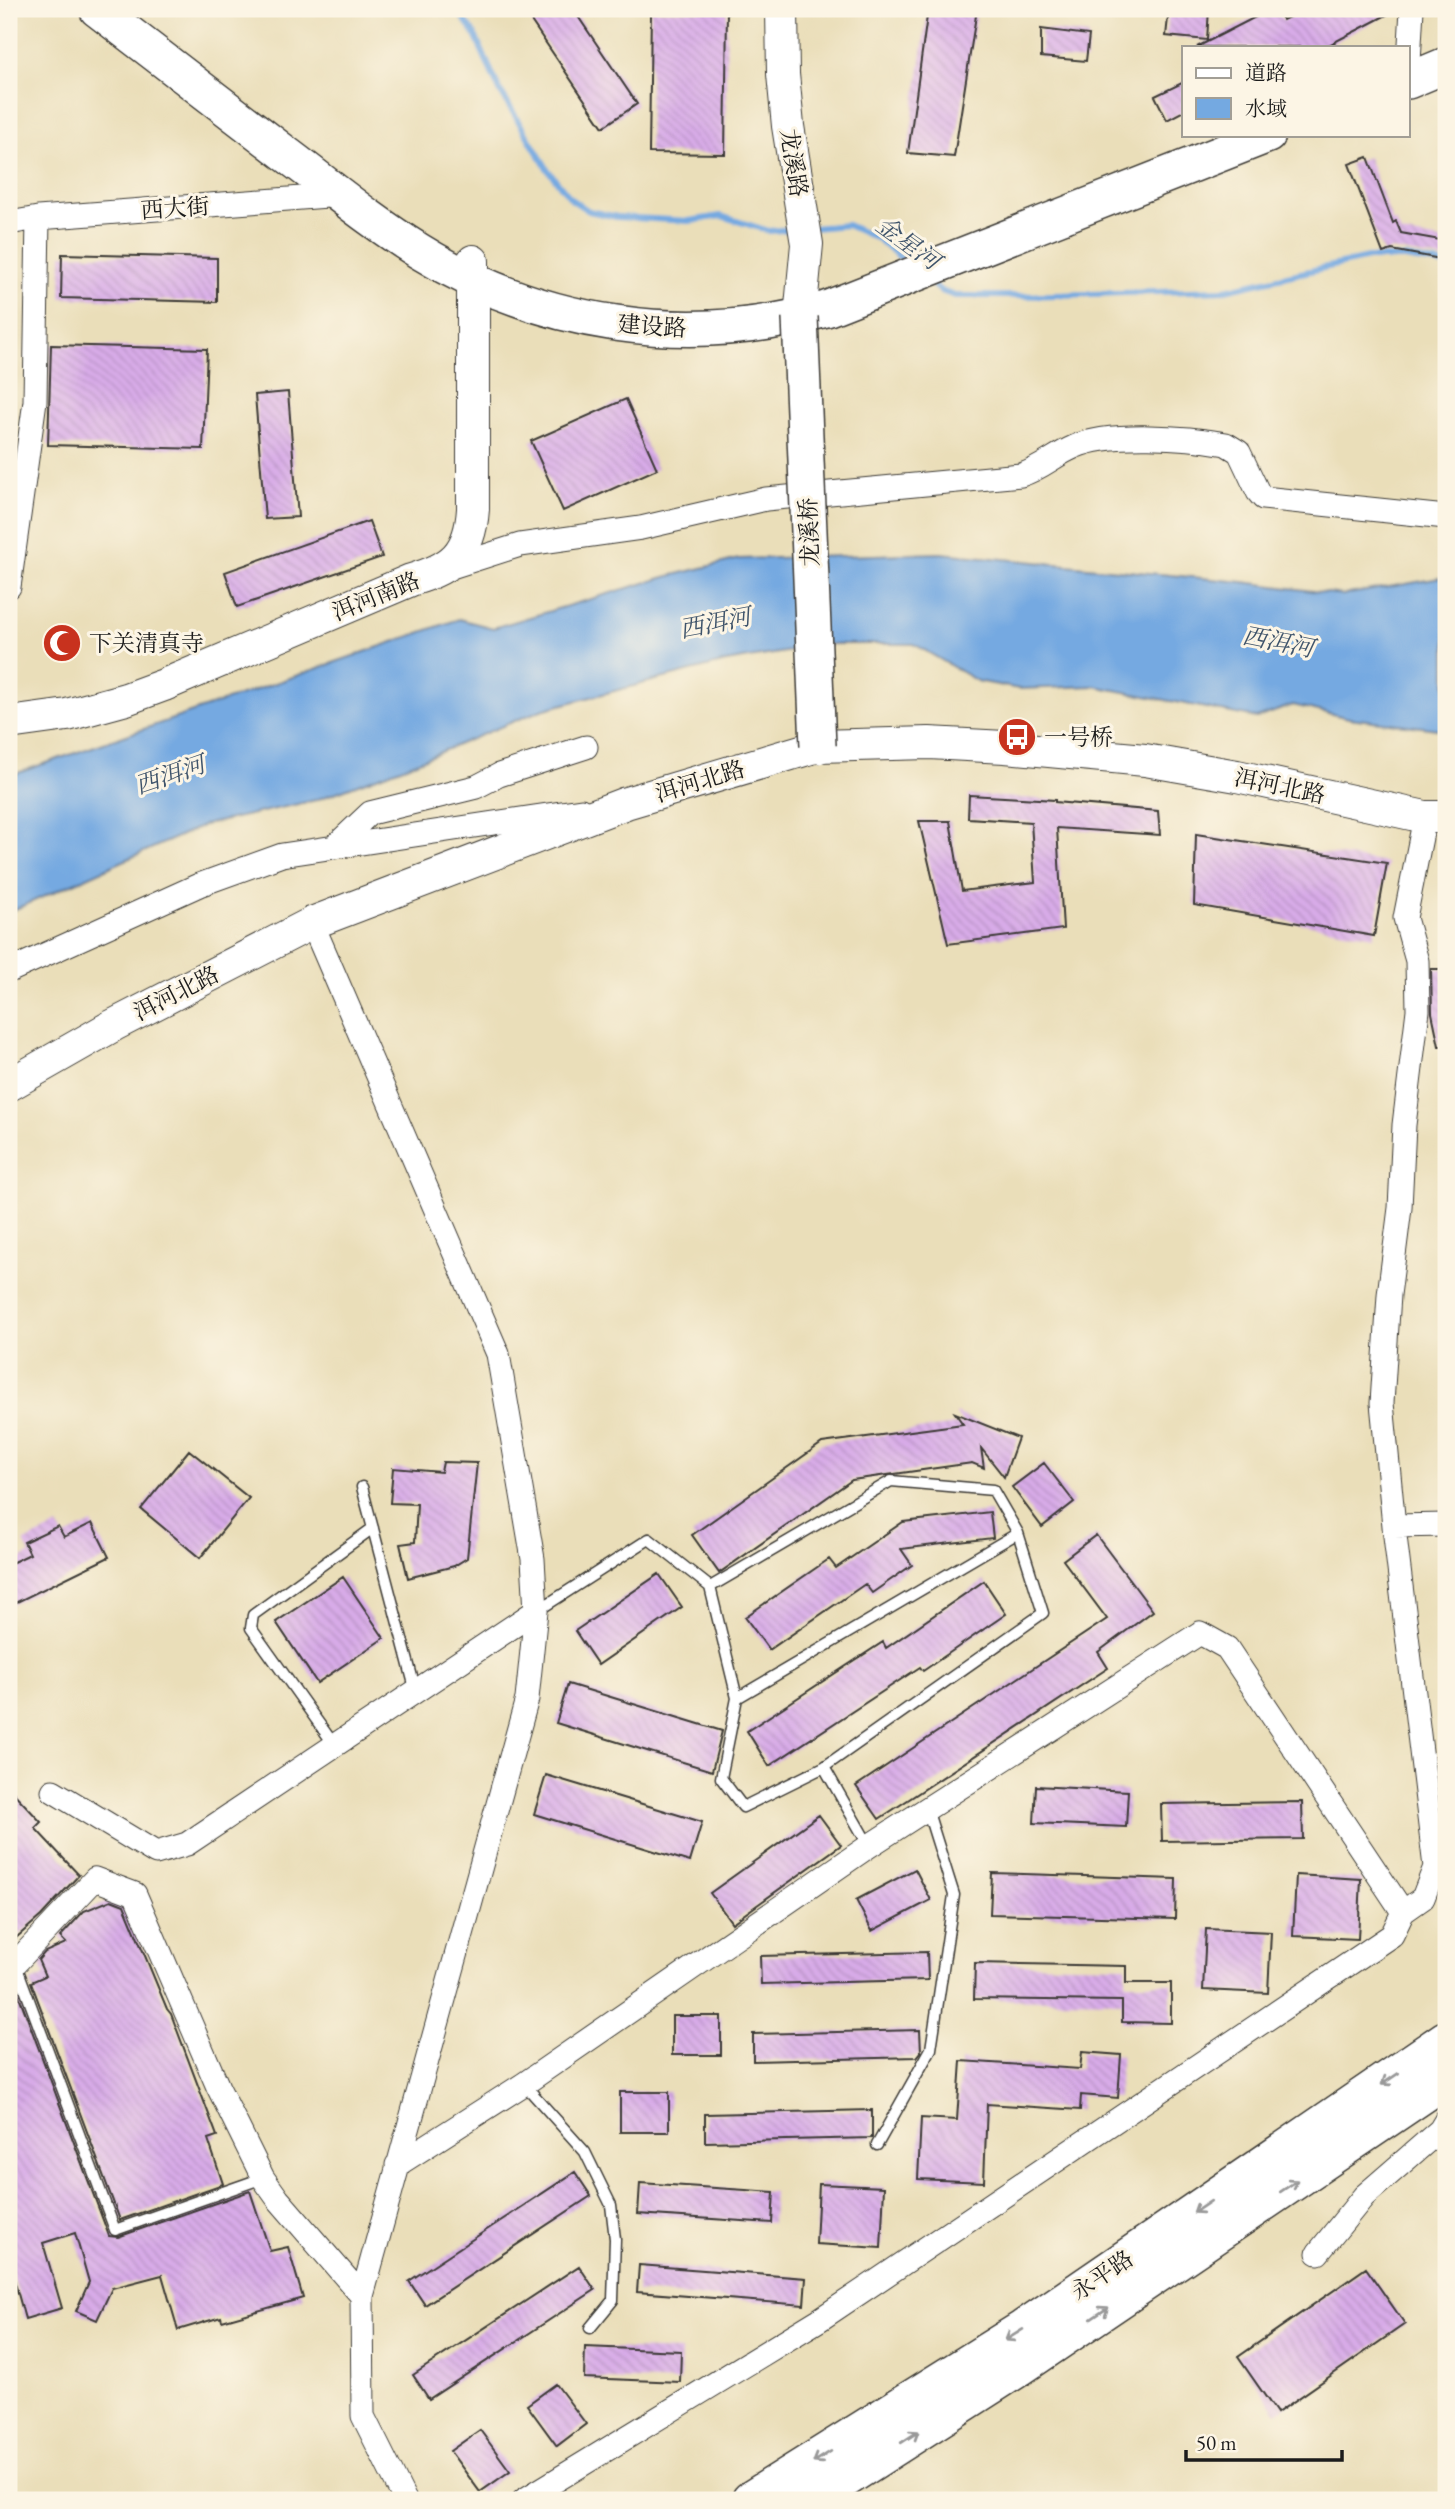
<svg xmlns="http://www.w3.org/2000/svg" width="1455" height="2509" viewBox="0 0 1455 2509" font-family="'EB Garamond','Noto Serif SC',serif">
	<style>
		.water { fill: #74a9e1; stroke: #48627e; stroke-width: 2 }
		.lines { fill: none; stroke-linecap: round; stroke-linejoin: round }
		.stream { stroke: #74a9e1; stroke-width: 6 }
		.building { fill: url(#building-back-hatch) }
		.lane-casing { stroke: #3b3934; stroke-width: 13 }
		.street-casing { stroke: #3b3934; stroke-width: 25 }
		.secondary-casing { stroke: #3b3934; stroke-width: 34 }
		.primary-casing { stroke: #3b3934; stroke-width: 38 }
		.highway-casing { stroke: #3b3934; stroke-width: 41 }
		.lane { stroke: #fff; stroke-width: 10 }
		.street { stroke: #fff; stroke-width: 23 }
		.secondary { stroke: #fff; stroke-width: 32 }
		.primary { stroke: #fff; stroke-width: 35 }
		.highway { stroke: #fff; stroke-width: 38 }
		.primary-bridge-casing { stroke: #3b3934; stroke-width: 38; stroke-linecap: butt }
		.primary-bridge { stroke: #fff; stroke-width: 35 }
		.oneway { stroke: #999 }
		.labels { text-anchor: middle; stroke-width: 6; stroke-linejoin: round; paint-order: stroke }
		.street-label { font-size: 23px; fill: #1c1c1c; stroke: #fcf5e5 }
		.poi-label { font-size: 23px; fill: #1c1c1c; stroke: #fcf5e5; text-anchor: start }
		.water-label { font-size: 24px; font-style: italic; fill: #3f546b; stroke: #fcf5e5 }
	</style>
	<defs>
		<pattern id="building-back-hatch" width="6" height="6" patternUnits="userSpaceOnUse" patternTransform="scale(1.75)"><rect width="6" height="6" fill="#d8abe8"/><path d="M-1 5l2 2M0 0l6 6M5-1l2 2" fill="none" stroke="#b993c6"/></pattern>
	</defs>
	<rect width="100%" height="100%" fill="#fcf5e5"/>
	<filter id="ink" filterUnits="userSpaceOnUse"><feTurbulence type="fractalNoise" baseFrequency=".0143" numOctaves="2"/><feDisplacementMap in="SourceGraphic" scale="14" xChannelSelector="R" yChannelSelector="G"/><feConvolveMatrix kernelMatrix="1 2 1 2 8 2 1 2 1" color-interpolation-filters="sRGB"/></filter>
	<filter id="wash" filterUnits="userSpaceOnUse"><feTurbulence type="fractalNoise" baseFrequency=".00686" numOctaves="4" result="noise"/><feDisplacementMap in="SourceGraphic" scale="28" xChannelSelector="R" yChannelSelector="G"/><feGaussianBlur stdDeviation="1.57" result="paint"/><feColorMatrix in="noise" values="0 0 0 0 0 0 0 0 0 0 0 0 0 0 0 0 0 1.4 0 .05"/><feComposite in="paint" operator="in"/></filter>
	<g filter="url(#wash)">
		<rect width="100%" height="100%" fill="#eadeb9"/>
		<!-- water -->
		<path class="water" d="M 941,553 L 1243,582 L 1343,595 L 1446,577 L 1446,730 L 1349,718 L 1293,705 L 1257,718 L 1094,686 L 1019,689 L 977,681 L 914,644 L 832,644 L 726,662 L 541,710 L 414,763 L 316,800 L 204,825 L 9,912 L 9,776 L 459,619 L 493,628 L 665,577 L 739,559 Z"/>
		<g class="lines">
			<!-- stream -->
			<path class="stream" d="M 457,9 L 475,35 L 499,89 L 548,170 L 572,200 L 589,211 L 617,217 L 689,221 L 721,216 L 769,231 L 794,229
				M 812,228 L 847,225 L 878,239 L 908,264
				M 927,280 L 941,291 L 955,296 L 1021,296 L 1225,290 L 1368,258 L 1405,258 L 1446,265"/>
		</g>
		<g id="blocks">
			<!-- building -->
			<path class="building" d="M 523,9 L 573,9 L 637,104 L 603,127 Z
				M 928,9 L 977,9 L 954,157 L 908,153 Z
				M 1169,9 L 1209,9 L 1207,40 L 1166,36 Z
				M 1271,9 L 1277,9 L 1283,20 L 1305,9 L 1398,9 L 1325,47 L 1197,47 Z
				M 651,10 L 727,11 L 725,154 L 649,153 Z
				M 1041,29 L 1089,35 L 1086,61 L 1041,57 Z
				M 1184,82 L 1184,111 L 1167,120 L 1155,96 Z
				M 1368,157 L 1393,223 L 1396,221 L 1401,233 L 1446,241 L 1446,260 L 1392,250 L 1383,253 L 1349,164 Z
				M 62,254 L 217,258 L 217,302 L 61,298 Z
				M 51,345 L 207,349 L 203,449 L 48,445 Z
				M 288,392 L 298,517 L 265,519 L 255,395 Z
				M 626,399 L 657,469 L 563,511 L 531,441 Z
				M 369,521 L 382,557 L 237,607 L 225,572 Z
				M 969,795 L 1055,800 L 1055,802 L 1158,811 L 1160,835 L 1057,828 L 1063,929 L 948,944 L 919,821 L 950,821 L 962,891 L 1035,882 L 1031,822 L 968,818 Z
				M 1196,834 L 1387,863 L 1374,936 L 1194,905 Z
				M 1431,969 L 1446,969 L 1446,1046 L 1439,1046 L 1432,1013 Z
				M 955,1413 L 1018,1438 L 1004,1477 L 981,1448 L 984,1468 L 972,1463 L 852,1480 L 719,1573 L 692,1535 L 822,1443 L 963,1424 Z
				M 189,1450 L 249,1498 L 200,1558 L 141,1509 Z
				M 443,1462 L 477,1463 L 467,1558 L 454,1566 L 408,1578 L 400,1544 L 415,1542 L 417,1504 L 390,1503 L 393,1468 L 441,1472 Z
				M 1044,1463 L 1074,1502 L 1042,1527 L 1012,1487 Z
				M 990,1512 L 993,1538 L 901,1549 L 912,1565 L 872,1593 L 865,1584 L 769,1650 L 745,1617 L 829,1559 L 836,1568 L 903,1522 Z
				M 92,1523 L 109,1557 L 9,1606 L 9,1564 L 30,1554 L 24,1542 L 58,1526 L 64,1537 Z
				M 1096,1535 L 1153,1611 L 1098,1652 L 1108,1668 L 879,1819 L 856,1786 L 1107,1619 L 1063,1560 Z
				M 659,1574 L 682,1607 L 598,1665 L 575,1631 Z
				M 343,1577 L 384,1638 L 317,1683 L 276,1622 Z
				M 984,1581 L 1006,1614 L 923,1671 L 920,1667 L 769,1766 L 747,1731 L 883,1642 L 886,1648 Z
				M 568,1684 L 722,1731 L 712,1771 L 556,1723 Z
				M 546,1775 L 702,1822 L 690,1862 L 534,1814 Z
				M 1036,1786 L 1128,1791 L 1126,1827 L 1034,1823 Z
				M 9,1788 L 41,1822 L 35,1828 L 79,1875 L 41,1916 L 9,1944 Z
				M 1302,1802 L 1303,1839 L 1162,1841 L 1161,1804 Z
				M 819,1815 L 841,1845 L 732,1923 L 710,1893 Z
				M 915,1869 L 931,1900 L 872,1931 L 856,1900 Z
				M 992,1873 L 1176,1879 L 1175,1919 L 990,1914 Z
				M 1296,1875 L 1361,1879 L 1358,1939 L 1293,1936 Z
				M 111,1900 L 124,1905 L 167,2009 L 171,2014 L 217,2136 L 208,2139 L 223,2184 L 120,2220 L 31,1982 L 45,1976 L 38,1960 L 45,1952 L 66,1943 L 60,1937 L 84,1911 Z
				M 1206,1929 L 1271,1932 L 1268,1993 L 1203,1990 Z
				M 927,1952 L 928,1980 L 761,1984 L 760,1956 Z
				M 975,1963 L 1126,1966 L 1126,1983 L 1171,1983 L 1171,2023 L 1122,2022 L 1122,2001 L 974,1999 Z
				M 16,1988 L 109,2236 L 118,2237 L 250,2191 L 270,2251 L 288,2247 L 303,2298 L 222,2321 L 221,2317 L 178,2330 L 162,2275 L 112,2288 L 97,2320 L 76,2311 L 89,2282 L 75,2233 L 43,2243 L 62,2308 L 25,2319 L 9,2261 L 9,1991 Z
				M 672,2016 L 721,2016 L 721,2055 L 672,2055 Z
				M 920,2030 L 921,2052 L 917,2057 L 753,2061 L 753,2034 Z
				M 1082,2052 L 1121,2055 L 1118,2098 L 1081,2095 L 1080,2110 L 987,2104 L 984,2182 L 918,2179 L 921,2118 L 957,2120 L 961,2061 L 1080,2069 Z
				M 620,2092 L 669,2092 L 669,2132 L 620,2132 Z
				M 872,2110 L 872,2138 L 705,2142 L 705,2114 Z
				M 575,2172 L 591,2196 L 425,2305 L 409,2281 Z
				M 640,2183 L 774,2192 L 772,2223 L 638,2214 Z
				M 819,2184 L 884,2187 L 881,2248 L 816,2244 Z
				M 639,2265 L 806,2278 L 804,2305 L 637,2292 Z
				M 579,2266 L 595,2290 L 429,2399 L 413,2375 Z
				M 1366,2268 L 1405,2324 L 1277,2413 L 1238,2357 Z
				M 585,2347 L 681,2351 L 680,2382 L 584,2378 Z
				M 556,2384 L 586,2424 L 557,2446 L 527,2405 Z
				M 480,2430 L 510,2471 L 480,2492 L 450,2451 Z"/>
		</g>
	</g>
	<g filter="url(#ink)">
		<use href="#blocks" fill-opacity="0" stroke="#3b3934" stroke-width="2"/>
		<g class="lines">
			<!-- lane casing -->
			<g class="lane-casing">
				<path id="lane" d="M 362,1487 L 416,1692
					M 710,1587 L 891,1481 L 993,1490 L 1018,1533 L 1043,1613 L 824,1767
					M 537,1611 L 649,1539 L 710,1587 L 737,1698 L 721,1778 L 743,1807 L 824,1767 L 869,1846
					M 737,1698 L 1018,1533
					M 335,1746 L 251,1628 L 253,1615 L 373,1528
					M 16,1965 L 115,2230 L 263,2178
					M 524,2084 L 585,2152 L 611,2205 L 615,2239 L 613,2300 L 590,2328
					M 877,2145 L 931,2049 L 954,1895 L 927,1809"/>
			</g>
			<!-- street casing -->
			<g class="street-casing">
				<path id="street" d="M 1408,79 L 1412,9
					M 9,223 L 38,218 L 341,195
					M 445,569 L 520,545 L 641,528 L 766,499 L 1021,475 C 1041,469 1055,455 1074,447 C 1109,431 1188,437 1226,444 L 1239,452 L 1258,492 L 1263,498 L 1446,517
					M 9,587 L 35,401 L 38,218
					M 334,847 L 370,813 L 476,787 L 499,775 L 586,747
					M 312,923 L 498,1354 L 533,1559 L 536,1611 L 527,1699 L 362,2296 L 363,2416 L 405,2500
					M 9,971 L 199,885 L 282,855 L 581,810
					M 1394,1526 L 1446,1525
					M 53,1791 L 156,1853 L 187,1844 L 536,1611
					M 1403,1912 L 1423,1898 L 1435,1867 L 1395,1536 L 1382,1403 L 1389,1295 L 1400,1208 L 1404,1125 L 1418,1010 L 1417,961 L 1405,918 L 1425,817
					M 9,1970 L 95,1879 L 135,1894 L 218,2087 L 263,2178 L 278,2199 L 362,2296
					M 397,2165 L 524,2084 L 869,1846 L 1200,1633 L 1227,1648 L 1403,1912 L 1392,1935 L 819,2320 L 524,2500
					M 1318,2253 L 1364,2196 L 1440,2130 L 1446,2120"/>
			</g>
			<!-- secondary casing -->
			<g class="secondary-casing">
				<path id="secondary" d="M 782,9 L 783,74 L 788,126 L 807,244 L 800,317
					M 9,723 L 67,715 L 126,699 L 164,685 L 411,580 C 452,568 470,554 473,509 L 473,261
					M 9,1085 L 114,1025 L 312,923 L 626,803 L 818,746 L 929,743 L 1005,747 L 1145,760 L 1237,776 L 1425,817 L 1446,817"/>
			</g>
			<!-- primary casing -->
			<g class="primary-casing">
				<path id="primary" d="M 97,9 C 160,57 223,105 286,154 C 330,187 372,222 419,251 C 540,326 689,349 826,309 L 1268,135
					M 1408,81 L 1446,65"/>
			</g>
			<!-- highway casing -->
			<g class="highway-casing">
				<path id="highway" d="M 751,2500 L 1024,2329 L 1446,2040
					M 811,2500 L 1019,2367 L 1446,2078"/>
			</g>
			<!-- lane -->
			<use href="#lane" class="lane"/>
			<!-- street -->
			<use href="#street" class="street"/>
			<!-- secondary -->
			<use href="#secondary" class="secondary"/>
			<!-- primary -->
			<use href="#primary" class="primary"/>
			<!-- highway -->
			<use href="#highway" class="highway"/>
			<!-- primary-bridge casing -->
			<g class="primary-bridge-casing">
				<path id="primary-bridge" d="M 800,317 L 818,746"/>
			</g>
			<!-- primary-bridge -->
			<use href="#primary-bridge" class="primary-bridge"/>
		</g>
		<!-- one-way arrows -->
		<defs><path id="oneway-shaft" d="M-6 0H5M1.5-3L5.5 0L1.5 3" fill="none" stroke-width="1.6" stroke-linecap="round" stroke-linejoin="round" transform="scale(1.75)"/></defs>
		<g class="oneway">
			<use href="#oneway-shaft" transform="translate(1390 2079) rotate(146)"/>
			<use href="#oneway-shaft" transform="translate(1289 2186) rotate(-34)"/>
			<use href="#oneway-shaft" transform="translate(1202 2207) rotate(146)"/>
			<use href="#oneway-shaft" transform="translate(1100 2313) rotate(-34)"/>
			<use href="#oneway-shaft" transform="translate(1014 2335) rotate(148)"/>
			<use href="#oneway-shaft" transform="translate(910 2437) rotate(-33)"/>
			<use href="#oneway-shaft" transform="translate(822 2457) rotate(148)"/>
		</g>
	</g>
	<!-- icons -->
	<defs>
		<g id="mosque-disc" transform="scale(2.0125)"><circle r="9.5" fill="#c8321e" stroke="#fcf5e5"/><path d="M3.5-4.9A6 6 0 1 0 3.5 4.9A5 5 0 1 1 3.5-4.9Z" fill="#fff"/></g>
		<g id="bus-disc" transform="scale(2.0125)"><circle r="9.5" fill="#c8321e" stroke="#fcf5e5"/><path d="M-5-6H5V4H4V6H2V4H-2V6H-4V4H-5ZM-3.5-4V0h7V-4ZM-3.5 1.2v1.5H-2V1.2ZM2 1.2v1.5H3.5V1.2Z" fill="#fff"/></g>
	</defs>
	<g fill-rule="evenodd">
		<use href="#mosque-disc" x="62" y="643"/>
		<use href="#bus-disc" x="1017" y="737"/>
	</g>
	<g class="labels">
		<!-- street labels -->
		<g class="street-label">
			<text transform="translate(794 163) rotate(81)" y="8">龙溪路</text>
			<text transform="translate(175 208) rotate(-4)" y="8">西大街</text>
			<text transform="translate(652 326) rotate(4)" y="8">建设路</text>
			<text transform="translate(809 532) rotate(-92)" y="8">龙溪桥</text>
			<text transform="translate(376 596) rotate(-22)" y="8">洱河南路</text>
			<text transform="translate(700 781) rotate(-17)" y="8">洱河北路</text>
			<text transform="translate(1280 786) rotate(12)" y="8">洱河北路</text>
			<text transform="translate(176 993) rotate(-27)" y="8">洱河北路</text>
			<text transform="translate(1102 2275) rotate(-34)" y="8">永平路</text>
		</g>
		<!-- poi labels -->
		<g class="poi-label">
			<text x="89" y="651">下关清真寺</text>
			<text x="1044" y="745">一号桥</text>
		</g>
		<!-- water labels -->
		<g class="water-label">
			<text transform="translate(908 243) rotate(36)" y="8">金星河</text>
			<text transform="translate(715 623) rotate(-11)" y="8">西洱河</text>
			<text transform="translate(1278 642) rotate(11)" y="8">西洱河</text>
			<text transform="translate(170 775) rotate(-19)" y="8">西洱河</text>
		</g>
	</g>
	<!-- margin -->
	<rect width="1455" height="2509" fill="none" stroke="#fcf5e5" stroke-width="35"/>
	<!-- legend -->
	<rect x="1182" y="46" width="228" height="91" fill="#fcf5e5" stroke="#a29e95" stroke-width="2"/>
	<rect x="1196" y="68" width="35" height="10" fill="#ffffff" stroke="#a29e95" stroke-width="2"/>
	<text x="1245" y="80" font-size="21" fill="#1c1c1c">道路</text>
	<rect x="1196" y="98" width="35" height="21" fill="#74a9e1" stroke="#a29e95" stroke-width="2"/>
	<text x="1245" y="116" font-size="21" fill="#1c1c1c">水域</text>
	<!-- scale -->
	<path d="M1186 2450v10h156v-10" fill="none" stroke="#1c1c1c" stroke-width="3.5"/>
	<text x="1196" y="2450" font-size="21" fill="#1c1c1c" stroke="#fcf5e5" stroke-width="5" paint-order="stroke">50 m</text>
</svg>
